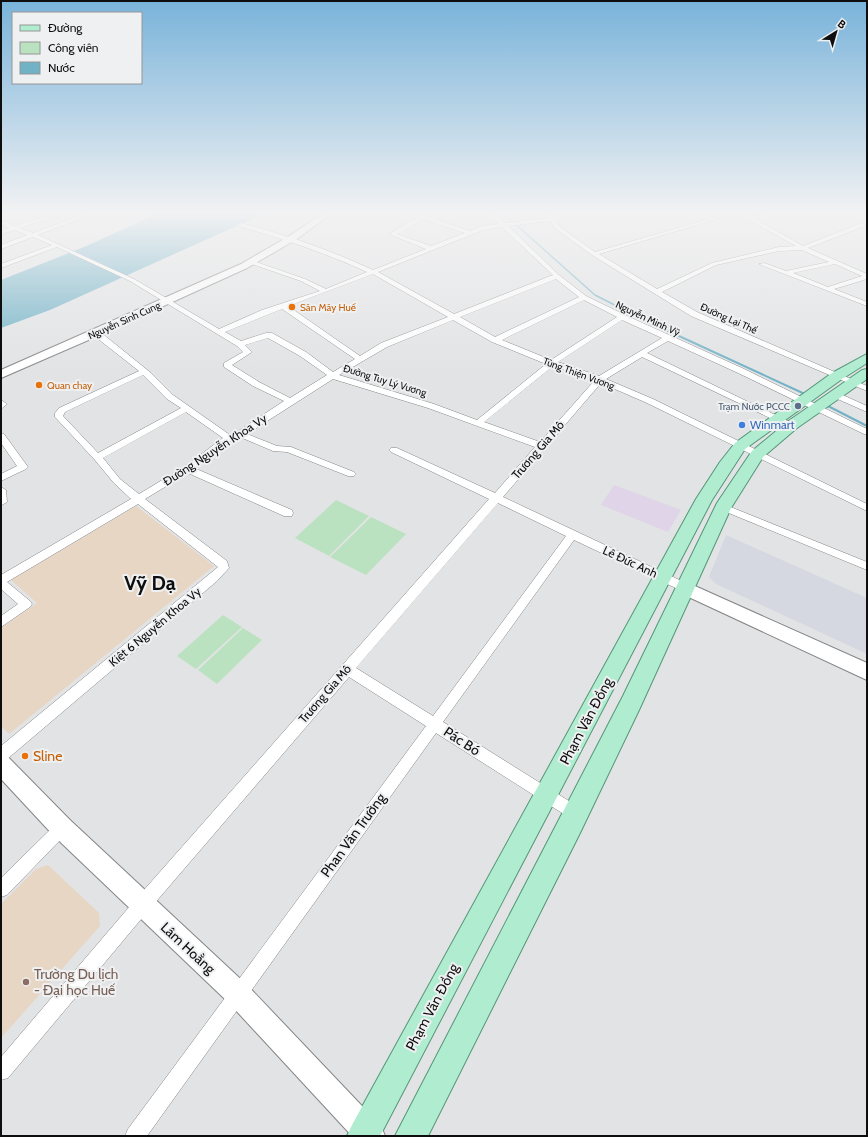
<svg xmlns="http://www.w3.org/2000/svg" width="868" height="1137" viewBox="0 0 868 1137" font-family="Cabin,sans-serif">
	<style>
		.commercial { fill: #e0d4e8 }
		.built { fill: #d5d8e0 }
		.education { fill: #e8d6c5 }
		.green { fill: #bbe2c0 }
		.water { fill: #72b2c6 }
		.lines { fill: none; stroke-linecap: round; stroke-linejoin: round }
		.stream-far1 { stroke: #72b2c6; stroke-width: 1.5 }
		.stream { stroke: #72b2c6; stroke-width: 2 }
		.street-casing { stroke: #848586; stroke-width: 1 }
		.secondary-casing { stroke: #848586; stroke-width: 2 }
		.primary-casing { stroke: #549677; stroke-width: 2 }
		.street { fill: #fff; fill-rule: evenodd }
		.secondary { fill: #fff; fill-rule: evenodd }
		.primary { fill: #afecd0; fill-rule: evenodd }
		.food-dot { fill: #e8710a; stroke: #eff0f1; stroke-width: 1.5 }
		.service-dot { fill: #5c6f8a; stroke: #eff0f1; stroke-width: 1.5 }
		.shop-dot { fill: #3f7fe0; stroke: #eff0f1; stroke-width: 1.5 }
		.education-dot { fill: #8d6e63; stroke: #eff0f1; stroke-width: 1.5 }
		.labels { text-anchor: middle; stroke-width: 4; stroke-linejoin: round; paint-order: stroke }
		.far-food-label { font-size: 10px; fill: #c56008; stroke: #eff0f1; text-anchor: start }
		.far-street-label { font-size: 10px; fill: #0e0e0e; stroke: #eff0f1 }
		.far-service-label { font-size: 10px; fill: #4e5e75; stroke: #eff0f1; text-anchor: end }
		.shop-label { font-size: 12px; fill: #366cbe; stroke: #eff0f1; text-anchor: start }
		.street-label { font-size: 12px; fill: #0e0e0e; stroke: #eff0f1 }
		.near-street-label { font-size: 14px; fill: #0e0e0e; stroke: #eff0f1 }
		.near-food-label { font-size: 14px; fill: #c56008; stroke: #eff0f1; text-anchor: start }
		.near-education-label { font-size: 14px; fill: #785e54; stroke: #eff0f1; text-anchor: start }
		.town-label { font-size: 20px; font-weight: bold; fill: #0e0e0e; stroke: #eff0f1 }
	</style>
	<rect width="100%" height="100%" fill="#e2e3e4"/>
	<!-- commercial -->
	<path class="commercial" d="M 614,485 L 681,510 L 668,532 L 601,505 Z"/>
	<!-- built -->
	<path class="built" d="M 726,535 L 867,598 L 867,654 L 716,584 L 709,577 Z"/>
	<!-- education -->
	<path class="education" d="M 136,506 L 214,566 L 9,734 L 1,726 L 1,628 L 37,603 L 11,580 Z
		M 48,865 L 99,913 L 100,926 L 1,1038 L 1,904 L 36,869 Z"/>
	<!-- green -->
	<path class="green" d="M 336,500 L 369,516 L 329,556 L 295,538 Z
		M 371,517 L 406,534 L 366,575 L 330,557 Z
		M 223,615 L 242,627 L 196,669 L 177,656 Z
		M 243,628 L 262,640 L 217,684 L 198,670 Z"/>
	<!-- water -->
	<path class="water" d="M 157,214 L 263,214 L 50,310 L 1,328 L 1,280 L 84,247 Z"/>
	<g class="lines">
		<!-- stream-far1 -->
		<path class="stream-far1" d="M 504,214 L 595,295 L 644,320"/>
		<!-- stream -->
		<path class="stream" d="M 642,319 L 807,395
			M 826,405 L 867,426"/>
		<!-- street casing -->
		<g class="street-casing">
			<path id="street" d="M 54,214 L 62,214 L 20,228 L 33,233 L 84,214 L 92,214 L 38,235 L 134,279 L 219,329 L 262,310 L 320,291 L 301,281 L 249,263 L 249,261 L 253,261 L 305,279 L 326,289 L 367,272 C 326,253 283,239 239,226 L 238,225 L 241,223 C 287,235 330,250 373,270 L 426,249 L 389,234 L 422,215 L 470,231 L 482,226 L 499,224 L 489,214 L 495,214 L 505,223 L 548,218 L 545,214 L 551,214 L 560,227 L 595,252 L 726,214 L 734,214 L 599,254 L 657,289 L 712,263 L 779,247 L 796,246 L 739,214 L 746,214 L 750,216 L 774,214 L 773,215 L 755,219 L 803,246 L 867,221 L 867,225 L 808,248 L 867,274 L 867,279 L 834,289 L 867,302 L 867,306 L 759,264 L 764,263 L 786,271 L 829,262 L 802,250 L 779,251 L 716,265 L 662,292 L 697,312 L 867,386 L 867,391 L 691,316 L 592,255 L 556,229 L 550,221 L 508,226 L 559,275 L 586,296 L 625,315 L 742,368 L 867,429 L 867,435 L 864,434 L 736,372 L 668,341 L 647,353 L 796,425 L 795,427 L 789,427 L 642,357 L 606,379 L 653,399 L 867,504 L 867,511 L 647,403 L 601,383 L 503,497 L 690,585 L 692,588 L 690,591 L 686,592 L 682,591 L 574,540 L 443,722 L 580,808 L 582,813 L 580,818 L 575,820 L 570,818 L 436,733 L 147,1136 L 125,1136 L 128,1129 L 426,726 L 349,677 L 148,911 L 8,1078 L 1,1080 L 1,1057 L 136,899 L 489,499 L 391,452 L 389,450 L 391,448 L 397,448 L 495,493 L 535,447 L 428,408 L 333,379 L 247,434 L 277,446 L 291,447 L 354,472 L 356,474 L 354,476 L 348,476 L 287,452 L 273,451 L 240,437 L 232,440 L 194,468 L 292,510 L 293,513 L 292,516 L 284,516 L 188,473 L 145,499 L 227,561 L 229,568 L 217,581 L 6,760 L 1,762 L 1,746 L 218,567 L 138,504 L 7,582 L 30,601 L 32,604 L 30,607 L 1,627 L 1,616 L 18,604 L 1,589 L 1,575 L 131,499 L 114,483 L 94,459 L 55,417 L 55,413 L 59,408 L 139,371 L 93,335 L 93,331 L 99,331 L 151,373 L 173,395 L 230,435 L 237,432 L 284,401 L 253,386 L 224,367 L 224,363 L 243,352 L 237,346 L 130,281 L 57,247 L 1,268 L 1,264 L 52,245 L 33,237 L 1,249 L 1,245 L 27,235 L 15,230 L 1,234 L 1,230 L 9,228 L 1,224 L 1,220 L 15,226 ZM 423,219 L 465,233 L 431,246 L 397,234 ZM 502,227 L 553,275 L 454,314 L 378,272 L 483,230 ZM 835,264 L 862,276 L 828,287 L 793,273 ZM 373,274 L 448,317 L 381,343 L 360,356 L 288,306 ZM 556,279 L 579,297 L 495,337 L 460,317 ZM 584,300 L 617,317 L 551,360 L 502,340 ZM 282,309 L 355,359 L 333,372 L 306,352 L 272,333 L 266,333 L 241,341 L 225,332 ZM 453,320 L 492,342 L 546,364 L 477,420 L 434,404 L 339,375 L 387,347 ZM 622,320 L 662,338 L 599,376 L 558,362 ZM 268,338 L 300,356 L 327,375 L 290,398 L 259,382 L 232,365 L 252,352 L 245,345 ZM 553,366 L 595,380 L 540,442 L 484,422 ZM 143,375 L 167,399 L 181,408 L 98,453 L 63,416 L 65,412 ZM 186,412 L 223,438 L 184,467 L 139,494 L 120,479 L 103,458 ZM 498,503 L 566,536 L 433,716 L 356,668 Z
				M 836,392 L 867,406 L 867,412 L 833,397 L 832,395 L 833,393 Z
				M 1,400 L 7,404 L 1,409 Z
				M 1,433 L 4,434 L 28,467 L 26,469 L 1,481 L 1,474 L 17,466 L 1,443 Z
				M 1,487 L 6,490 L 7,502 L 2,505 Z
				M 723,504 L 867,562 L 867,570 L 719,509 L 718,507 L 719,505 Z
				M 62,821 L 67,823 L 69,828 L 67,833 L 7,895 L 1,897 L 1,878 L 57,823 Z"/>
		</g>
		<!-- secondary casing -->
		<g class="secondary-casing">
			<path id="secondary" d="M 322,214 L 331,214 L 297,239 L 247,268 L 100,335 L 1,378 L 1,370 L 241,264 L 291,235 Z
				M 686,582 L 867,663 L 867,680 L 680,593 L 678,588 L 680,583 Z
				M 1,754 L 8,757 L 70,820 L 247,985 L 381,1126 L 385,1136 L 352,1136 L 229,1003 L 54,836 L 1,779 Z"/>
		</g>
		<!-- primary casing -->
		<g class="primary-casing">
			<path id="primary" d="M 867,354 L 867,363 L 842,379 L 745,449 L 712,500 L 380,1136 L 347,1136 L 352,1125 L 696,499 L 720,462 L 735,443 L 832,373 Z
				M 867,369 L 867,379 L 797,428 L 763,457 L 731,508 L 639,710 L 579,835 L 428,1136 L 395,1136 L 623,696 L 717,503 L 752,451 L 787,422 L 862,370 Z"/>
		</g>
		<!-- street -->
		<use href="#street" class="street"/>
		<!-- secondary -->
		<use href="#secondary" class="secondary"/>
		<!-- primary -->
		<use href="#primary" class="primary"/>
	</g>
	<!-- sky -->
	<linearGradient id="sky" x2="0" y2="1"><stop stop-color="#79b3da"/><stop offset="0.57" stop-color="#f2f2f3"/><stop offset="1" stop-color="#f2f2f3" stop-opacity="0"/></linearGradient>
	<rect width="868" height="373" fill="url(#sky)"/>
	<!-- markers -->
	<g class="food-dot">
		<circle cx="292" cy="307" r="4"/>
		<circle cx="39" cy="385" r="4"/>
		<circle cx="25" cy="756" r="4"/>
	</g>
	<circle class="service-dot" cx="798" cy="406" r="4"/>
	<circle class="shop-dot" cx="742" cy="425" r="4"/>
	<circle class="education-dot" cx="26" cy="982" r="4"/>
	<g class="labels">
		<!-- far-food labels -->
		<g class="far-food-label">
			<text x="300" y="311">Sân Mây Huế</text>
			<text x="47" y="389">Quan chay</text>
		</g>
		<!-- far-street labels -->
		<g class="far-street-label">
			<text transform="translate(648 318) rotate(25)" y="4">Nguyễn Minh Vỹ</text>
			<text transform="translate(729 318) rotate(24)" y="4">Đường Lại Thế</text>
			<text transform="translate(124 320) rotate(-24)" y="4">Nguyễn Sinh Cung</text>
			<text transform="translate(579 373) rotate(20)" y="4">Tùng Thiện Vương</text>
			<text transform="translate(385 380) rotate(17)" y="4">Đường Tuy Lý Vương</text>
		</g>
		<!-- far-service labels -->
		<g class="far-service-label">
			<text x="790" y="410">Trạm Nước PCCC</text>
		</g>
		<!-- shop labels -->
		<g class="shop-label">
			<text x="750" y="429">Winmart</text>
		</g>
		<!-- street labels -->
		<g class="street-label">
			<text transform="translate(215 450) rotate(-33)" y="4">Đường Nguyễn Khoa Vy</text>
			<text transform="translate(538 450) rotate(-49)" y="4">Trương Gia Mô</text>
			<text transform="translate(630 562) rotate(25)" y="4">Lê Đức Anh</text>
			<text transform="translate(155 627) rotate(-40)" y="4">Kiệt 6 Nguyễn Khoa Vy</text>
			<text transform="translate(325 694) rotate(-49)" y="4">Trương Gia Mô</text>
		</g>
		<!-- near-street labels -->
		<g class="near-street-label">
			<text transform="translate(586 721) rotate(-62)" y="5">Phạm Văn Đồng</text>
			<text transform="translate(462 741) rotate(33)" y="5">Pác Bó</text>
			<text transform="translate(353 835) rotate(-54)" y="5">Phan Văn Trường</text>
			<text transform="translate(188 948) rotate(43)" y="5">Lâm Hoằng</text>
			<text transform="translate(432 1007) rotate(-62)" y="5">Phạm Văn Đồng</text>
		</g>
		<!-- near-food labels -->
		<g class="near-food-label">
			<text x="33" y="761">Sline</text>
		</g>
		<!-- near-education labels -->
		<g class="near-education-label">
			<text x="34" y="979">Trường Du lịch<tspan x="34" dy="16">- Đại học Huế</tspan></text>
		</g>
		<!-- town labels -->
		<g class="town-label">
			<text x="150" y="590">Vỹ Dạ</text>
		</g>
	</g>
	<!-- border -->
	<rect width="868" height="1137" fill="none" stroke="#0e0e0e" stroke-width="4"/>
	<!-- legend -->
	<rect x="12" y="12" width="130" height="72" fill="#eff0f1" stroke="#959696"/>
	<rect x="20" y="25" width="20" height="6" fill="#afecd0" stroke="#959696"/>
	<text x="48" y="32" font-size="12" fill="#0e0e0e">Đường</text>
	<rect x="20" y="42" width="20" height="12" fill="#bbe2c0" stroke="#959696"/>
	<text x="48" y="52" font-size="12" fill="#0e0e0e">Công viên</text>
	<rect x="20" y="62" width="20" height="12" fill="#72b2c6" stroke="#959696"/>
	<text x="48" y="72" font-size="12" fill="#0e0e0e">Nước</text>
	<!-- north arrow -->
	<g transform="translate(836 32) rotate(37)" stroke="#eff0f1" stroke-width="3" paint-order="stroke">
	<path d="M0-3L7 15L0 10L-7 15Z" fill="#0e0e0e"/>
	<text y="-6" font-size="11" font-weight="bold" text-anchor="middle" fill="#0e0e0e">B</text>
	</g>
</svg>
